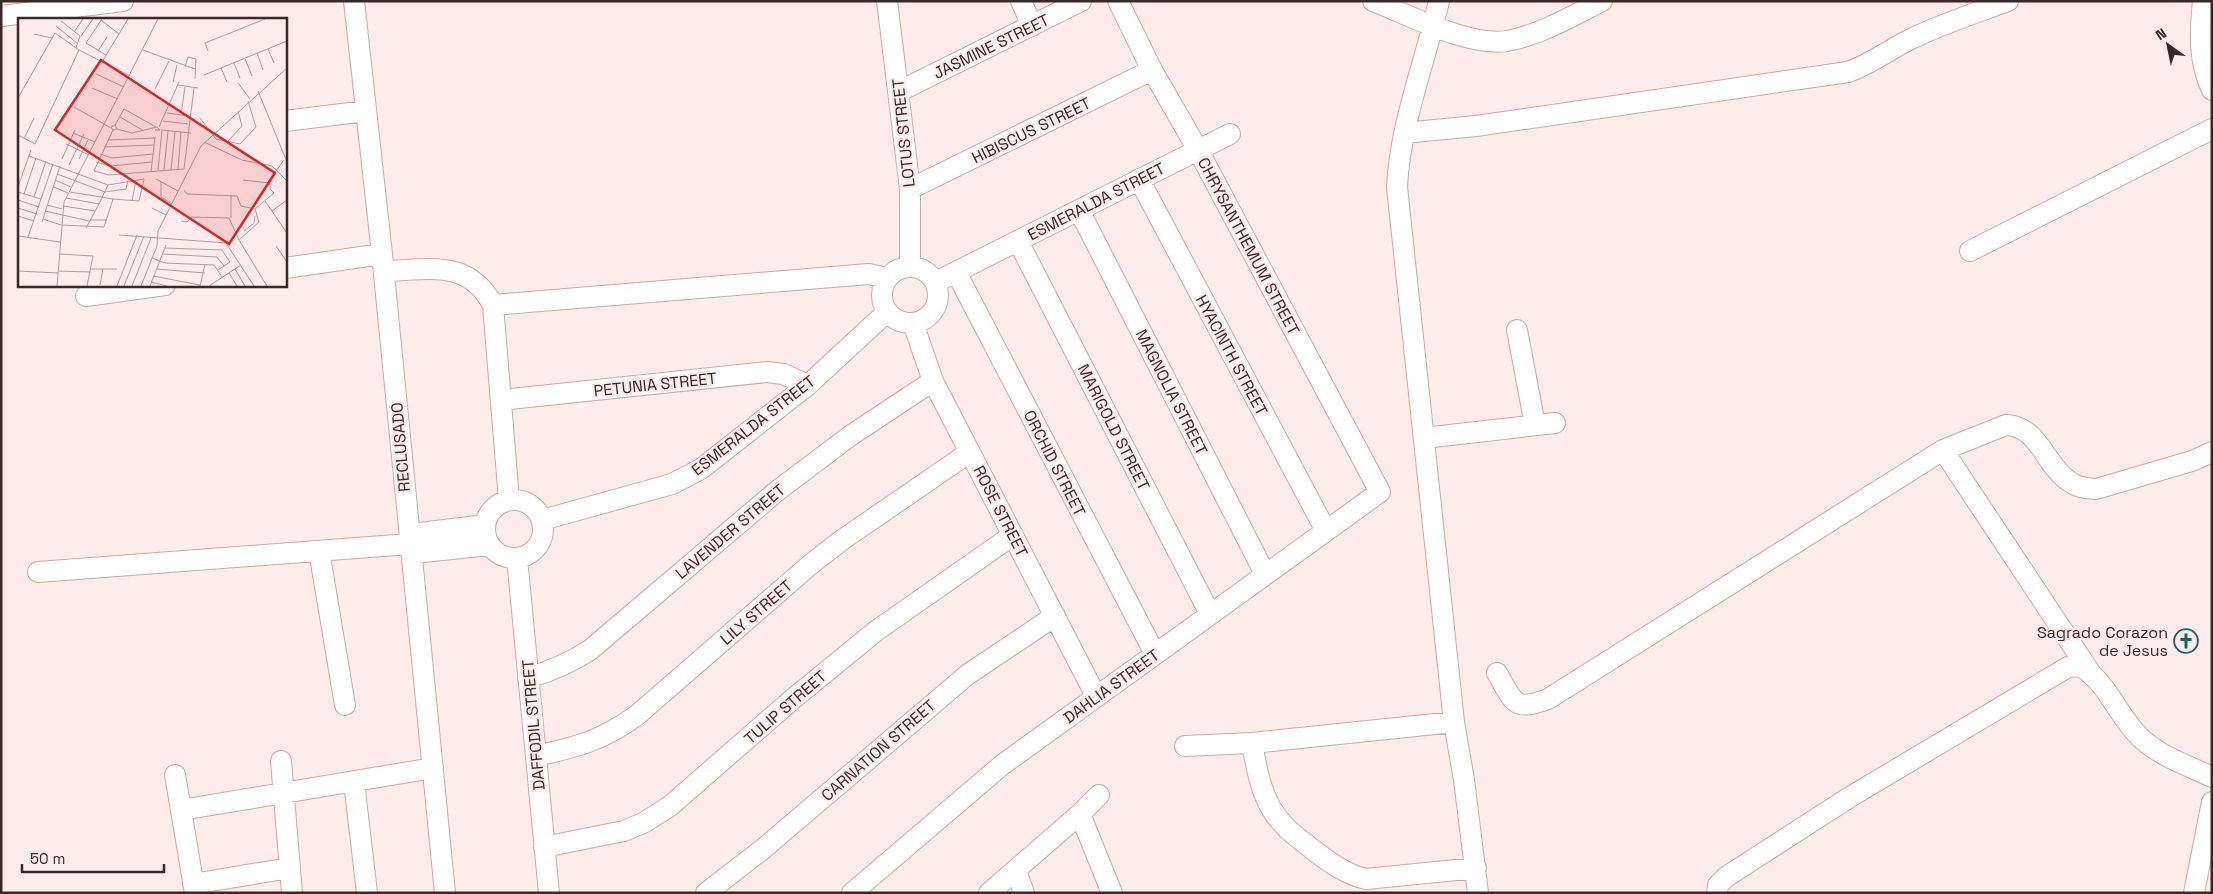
<svg xmlns="http://www.w3.org/2000/svg" width="2213" height="894" viewBox="0 0 2213 894" font-family="'Space Grotesk',sans-serif">
	<style>
		.lines { fill: none; stroke-linecap: round; stroke-linejoin: round }
		.minor-casing { stroke: #d0a7a7; stroke-width: 22 }
		.minor { stroke: #fff; stroke-width: 20 }
		.labels { text-anchor: middle; stroke-width: 4.5; stroke-linejoin: round; paint-order: stroke }
		.street-label { font-size: 16px; fill: #382828; stroke: #feecec }
		.poi-label { font-size: 16px; fill: #382828; stroke: #feecec; text-anchor: end }
		.inset-road { fill: none; stroke: #af9e9e; stroke-width: 1 }
		.view { fill: #d62828; fill-opacity: 0.15; stroke: #d62828; stroke-width: 2.5 }
		.inset-edge { fill: none; stroke: #382828; stroke-width: 2.5 }
	</style>
	<rect width="100%" height="100%" fill="#feecec"/>
	<g class="lines">
		<!-- minor casing -->
		<g class="minor-casing">
			<path id="minor" d="M 354,1 L 382,254 L 445,893
				M 887,1 L 910,189 L 910,266
				M 1021,1 L 1032,26
				M 1373,1 C 1409,15 1469,47 1507,41 C 1540,35 1572,16 1602,1
				M 1439,1 C 1425,63 1400,124 1397,187 L 1454,722 L 1464,780 L 1478,893
				M 2203,1 C 2200,32 2198,61 2212,90
				M 1,16 L 123,1
				M 900,91 L 1081,1
				M 285,121 L 366,111
				M 1404,133 L 1476,126 L 1848,72 C 1872,64 1891,48 1913,38 C 1944,23 1976,13 2008,1
				M 1139,179 L 1326,531
				M 910,189 L 1152,70
				M 1079,210 L 1265,574
				M 1018,241 L 1210,614
				M 1970,251 L 2212,129
				M882 295a28 28 0 1 1 56 0a28 28 0 1 1-56 0Z
				M 285,268 L 382,254
				M 384,271 C 428,270 468,258 493,305 L 509,500
				M 956,272 L 1155,654
				M 936,282 L 1230,134
				M 86,296 L 165,285
				M 493,305 L 869,274 L 887,278
				M 913,323 L 933,381 L 1096,696
				M 1517,330 L 1535,425
				M 501,400 L 767,372 L 783,374 L 808,385
				M 1424,438 L 1555,423
				M 1943,450 L 2090,672
				M485 529a29 29 0 1 1 58 0a29 29 0 1 1-58 0Z
				M 542,520 L 672,484 L 701,469 L 808,385 L 887,312
				M 409,544 L 420,533 L 485,525
				M 319,551 L 345,705
				M 517,558 L 549,893
				M 38,572 L 409,544 L 423,552 L 490,545
				M 1497,673 C 1514,702 1513,712 1548,699 L 1943,450 L 2006,425 C 2039,426 2045,466 2070,482 C 2078,488 2087,488 2096,489 L 2192,461 L 2212,452
				M 528,678 C 551,671 570,663 590,650 L 777,491 L 850,436 L 933,381
				M 1252,743 C 1257,771 1262,803 1283,824 C 1291,834 1303,841 1312,849 C 1329,862 1345,874 1366,879 L 1476,868
				M 1185,746 L 1252,743 L 1454,722
				M 536,756 C 577,747 601,741 636,716 L 811,564 L 842,540 L 970,452
				M 281,761 L 292,893
				M 175,775 L 195,893
				M 354,782 L 367,893
				M 181,810 L 433,768
				M 1080,814 L 1099,795
				M 544,847 L 624,831 L 645,822 L 670,806 L 794,698 L 876,631 L 1013,535
				M 1016,871 L 1024,893
				M 193,884 L 289,868
				M 706,893 L 763,849 L 967,675 L 1055,616
				M 852,893 L 1002,765 L 1380,492 L 1198,150 L 1152,70 L 1118,1
				M 989,893 L 1080,814 L 1112,893
				M 1717,893 L 1718,885 L 1726,877 L 1850,797 L 2068,667 L 2080,666 C 2109,683 2118,718 2143,740 C 2162,757 2189,766 2212,777
				M 2194,893 L 2212,802"/>
		</g>
		<!-- minor -->
		<use href="#minor" class="minor"/>
	</g>
	<!-- icons -->
	<defs>
		<g id="church-ring" transform="scale(1.25)"><circle r="9.5" fill="#feecec" stroke="#16646c" stroke-width="1.5"/><path d="M-1.2-6h2.4v3.5h3.3v2.4h-3.3V6h-2.4V-.1h-3.3v-2.4h3.3Z" fill="#16646c"/></g>
	</defs>
	<g fill-rule="evenodd">
		<use href="#church-ring" x="2186" y="641"/>
	</g>
	<g class="labels">
		<!-- street labels -->
		<g class="street-label">
			<text transform="translate(991 46) rotate(-26)" y="6">JASMINE STREET</text>
			<text transform="translate(1031 130) rotate(-26)" y="6">HIBISCUS STREET</text>
			<text transform="translate(903 133) rotate(-96)" y="6">LOTUS STREET</text>
			<text transform="translate(1096 201) rotate(-27)" y="6">ESMERALDA STREET</text>
			<text transform="translate(1249 246) rotate(62)" y="6">CHRYSANTHEMUM STREET</text>
			<text transform="translate(1232 355) rotate(62)" y="6">HYACINTH STREET</text>
			<text transform="translate(655 384) rotate(-6)" y="6">PETUNIA STREET</text>
			<text transform="translate(1172 392) rotate(63)" y="6">MAGNOLIA STREET</text>
			<text transform="translate(753 425) rotate(-38)" y="6">ESMERALDA STREET</text>
			<text transform="translate(1114 427) rotate(63)" y="6">MARIGOLD STREET</text>
			<text transform="translate(400 447) rotate(-95)" y="6">RECLUSADO</text>
			<text transform="translate(1055 463) rotate(63)" y="6">ORCHID STREET</text>
			<text transform="translate(1001 511) rotate(63)" y="6">ROSE STREET</text>
			<text transform="translate(730 531) rotate(-40)" y="6">LAVENDER STREET</text>
			<text transform="translate(756 612) rotate(-41)" y="6">LILY STREET</text>
			<text transform="translate(1111 686) rotate(-36)" y="6">DAHLIA STREET</text>
			<text transform="translate(785 707) rotate(-41)" y="6">TULIP STREET</text>
			<text transform="translate(533 725) rotate(-95)" y="6">DAFFODIL STREET</text>
			<text transform="translate(878 750) rotate(-41)" y="6">CARNATION STREET</text>
		</g>
		<!-- poi labels -->
		<g class="poi-label">
			<text x="2168" y="638">Sagrado Corazon<tspan x="2168" dy="18">de Jesus</tspan></text>
		</g>
	</g>
	<!-- overview -->
	<g transform="translate(18 18)">
		<rect width="269" height="269" fill="#feecec"/>
		<path class="inset-road" d="M 84,1 L 68,25 L 88,37M 83,2 L 101,16M 43,3 L 62,18 L 58,30M 38,8 L 60,26M 56,14 L 65,1M 16,16 L 34,20M 63,18 L 75,1M 250,31 L 256,45M 125,32 L 177,51M 80,33 L 89,19M 190,33 L 187,25 L 247,1M 239,35 L 245,52M 227,41 L 234,58M 84,44 L 110,1M 216,45 L 222,60M 167,49 L 170,39 L 178,41 L 177,61M 203,50 L 209,64M 78,56 L 106,69M 186,57 L 269,23M 155,64 L 159,47M 220,65 L 232,81M 160,67 L 180,70M 74,70 L 100,81M 137,71 L 151,43M 240,73 L 269,144M 0,80 L 37,15 L 61,32 L 112,58M 56,89 L 93,110M 149,95 L 171,98M 163,97 L 167,69M 102,99 L 126,113M 182,100 L 198,121 L 222,126 L 238,109 L 230,83M 145,103 L 170,106M 97,107 L 106,91 L 138,109M 141,109 L 161,64M 99,111 L 114,115 L 139,109 L 142,112 L 137,112M 95,112 L 93,109 L 97,107 L 99,111 L 95,112 L 76,153 L 91,157 L 166,151 L 176,70M 143,112 L 173,115M 55,115 L 77,124M 0,117 L 17,126 L 61,32M 6,121 L 16,100M 90,122 L 137,120M 186,124 L 224,142 L 254,148 L 269,163M 209,124 L 224,108 L 220,93M 48,126 L 71,137M 86,129 L 136,127M 82,136 L 94,140 L 135,136M 11,138 L 90,167 L 126,161 L 121,183 L 95,181 L 86,209 L 43,207 L 25,201M 44,141 L 57,112M 61,141 L 70,122M 78,144 L 92,148 L 134,144M 51,147 L 66,116M 160,151 L 163,114M 140,152 L 144,112M 146,152 L 150,113M 153,152 L 157,114M 133,153 L 137,119M 39,156 L 87,174 L 108,171 L 110,163M 138,161 L 160,173M 37,162 L 53,169M 225,162 L 252,165M 143,164 L 143,179 L 154,186M 0,169 L 13,132M 36,169 L 50,175M 166,172 L 169,176 L 219,178 L 223,188 L 237,191 L 256,175 L 252,171 L 252,161 L 266,142M 0,174 L 23,181M 52,174 L 95,181M 6,176 L 18,140M 213,177 L 213,200M 16,179 L 28,143M 48,180 L 81,186 L 68,210M 0,182 L 21,189M 114,183 L 118,162M 247,183 L 269,215M 81,186 L 90,167M 29,187 L 44,191M 45,188 L 77,193M 0,190 L 19,196M 134,190 L 148,197M 237,191 L 241,204 L 221,222 L 249,268M 27,193 L 71,203M 254,193 L 269,182M 0,198 L 16,203M 72,202 L 89,202M 163,203 L 169,204 L 174,199 L 211,200 L 221,222M 24,204 L 42,148M 226,213 L 236,205 L 237,198M 101,217 L 208,225 L 236,268M 0,218 L 42,224M 10,219 L 35,146M 258,228 L 269,244M 147,230 L 204,232 L 212,244 L 200,252M 41,236 L 75,238 L 69,268M 145,236 L 199,239 L 206,248M 134,240 L 147,245 L 196,247 L 204,259M 73,251 L 99,251M 138,251 L 187,255M 217,251 L 227,268M 0,253 L 40,255M 40,253 L 72,254M 211,255 L 219,268M 135,258 L 182,267M 133,264 L 149,268M 82,267 L 85,251M 39,268 L 46,184 L 140,1M 99,268 L 119,217M 106,268 L 126,218M 114,268 L 133,220M 123,268 L 139,228 L 140,213 L 183,128 L 269,50M 132,268 L 148,227M 182,268 L 187,246M 191,268 L 223,247"/>
		<path class="view" d="M 83,42 L 257,155 L 211,226 L 37,112 Z"/>
		<rect width="269" height="269" class="inset-edge"/>
	</g>
	<!-- border -->
	<rect width="2213" height="894" fill="none" stroke="#382828" stroke-width="5"/>
	<!-- north arrow -->
	<g transform="translate(2168 45) rotate(327)" stroke="#feecec" stroke-width="4" paint-order="stroke">
	<path d="M0-4L9 19L0 12L-9 19Z" fill="#382828"/>
	<text y="-8" font-size="14" font-weight="bold" text-anchor="middle" fill="#382828">N</text>
	</g>
	<!-- scale -->
	<path d="M22 864v8h142v-8" fill="none" stroke="#382828" stroke-width="2.5"/>
	<text x="30" y="864" font-size="15" fill="#382828" stroke="#feecec" stroke-width="4" paint-order="stroke">50 m</text>
</svg>
